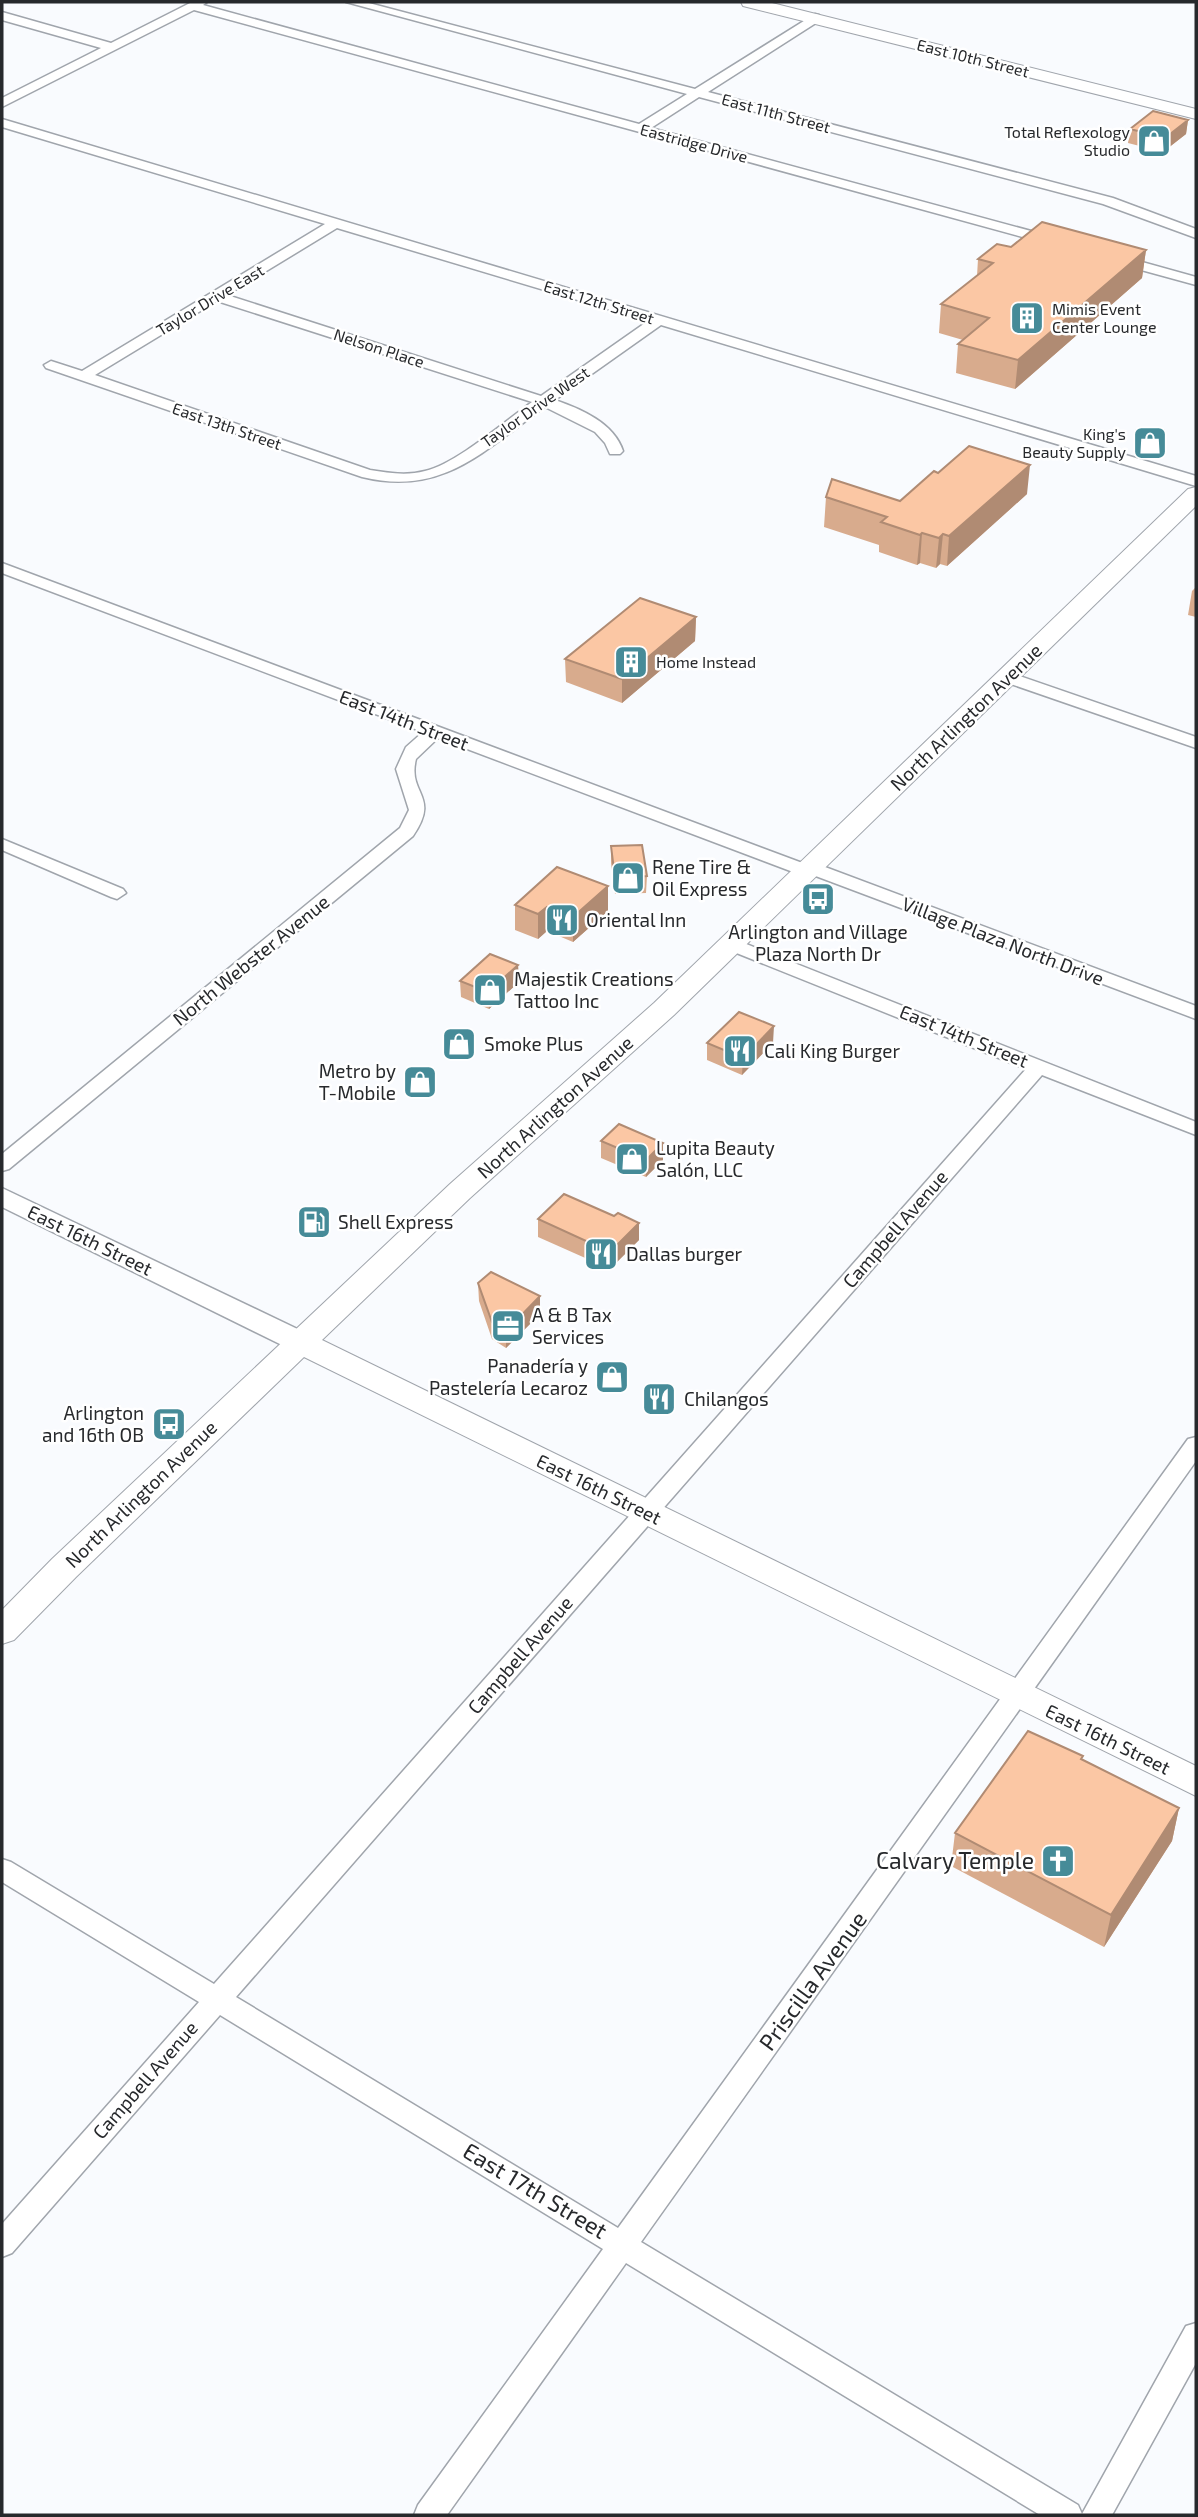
<svg xmlns="http://www.w3.org/2000/svg" width="1198" height="2517" viewBox="0 0 1198 2517" font-family="'Exo 2',sans-serif">
	<style>
		.lines { fill: none; stroke-linecap: round; stroke-linejoin: round }
		.minor-casing { stroke: #a0a5ac; stroke-width: 3 }
		.tertiary-casing { stroke: #a0a5ac; stroke-width: 3 }
		.secondary-casing { stroke: #a0a5ac; stroke-width: 2 }
		.minor { fill: #fff; fill-rule: evenodd }
		.tertiary { fill: #fff; fill-rule: evenodd }
		.secondary { fill: #fff; fill-rule: evenodd }
		.wall { fill: #d8ab8d }
		.shaded-wall { fill: #b08b73 }
		.building { fill: #fbc7a4; stroke: #b08b73; stroke-width: 2 }
		.labels { text-anchor: middle; stroke-width: 5; stroke-linejoin: round; paint-order: stroke }
		.far-street-label { font-size: 16px; fill: #27292c; stroke: #fff }
		.far-poi-label { font-size: 16px; fill: #27292c; stroke: #fff; text-anchor: end }
		.street-label { font-size: 19px; fill: #27292c; stroke: #fff }
		.poi-label { font-size: 19px; fill: #27292c; stroke: #fff; text-anchor: start }
		.near-poi-label { font-size: 23px; fill: #27292c; stroke: #fff; text-anchor: end }
		.near-street-label { font-size: 23px; fill: #27292c; stroke: #fff }
	</style>
	<rect width="100%" height="100%" fill="#f9fbfe"/>
	<g class="lines">
		<!-- minor casing -->
		<g class="minor-casing">
			<path id="minor" d="M 192,2 L 207,2 L 203,5 L 639,124 L 687,94 L 346,2 L 365,2 L 695,89 L 815,14 L 819,15 L 819,21 L 708,92 L 1113,198 L 1196,229 L 1196,238 L 1103,204 L 699,97 L 651,128 L 1057,238 L 1057,244 L 1052,245 L 194,10 L 2,107 L 2,98 L 101,48 L 2,20 L 2,12 L 111,43 Z
				M 2,119 L 1196,476 L 1196,486 L 661,325 L 555,400 C 581,409 614,423 623,451 L 620,454 L 610,454 L 605,443 L 595,432 L 545,407 C 484,450 443,497 362,477 L 46,368 L 44,365 L 51,361 L 82,371 L 325,224 L 2,127 ZM 337,228 L 648,321 L 541,396 L 227,295 ZM 217,301 L 532,402 C 504,422 456,464 425,471 C 407,476 388,473 370,470 L 95,375 Z
				M 1117,255 L 1196,277 L 1196,285 L 1112,262 L 1112,256 Z
				M 2,563 L 805,864 L 817,864 L 1196,1006 L 1196,1019 L 813,875 L 801,875 L 438,738 L 416,759 C 407,795 441,795 413,836 L 9,1169 L 2,1171 L 2,1154 L 400,828 L 409,810 L 396,769 L 406,747 L 423,732 L 2,573 Z
				M 1008,672 L 1196,737 L 1196,748 L 1002,681 L 1000,677 Z
				M 2,839 L 123,889 L 126,893 L 117,899 L 111,897 L 2,850 Z
				M 731,938 L 1196,1122 L 1196,1135 L 1042,1075 L 236,1997 L 618,2228 L 1188,1439 L 1196,1437 L 1196,1461 L 641,2242 L 1078,2505 L 1082,2514 L 1186,2326 L 1196,2323 L 1196,2363 L 1112,2515 L 1040,2515 L 626,2263 L 447,2515 L 414,2515 L 418,2505 L 603,2249 L 220,2015 L 12,2253 L 2,2257 L 2,2224 L 199,2002 L 2,1882 L 2,1859 L 11,1862 L 214,1984 L 1026,1069 L 724,948 L 722,944 L 724,940 Z"/>
		</g>
		<!-- tertiary casing -->
		<g class="tertiary-casing">
			<path id="tertiary" d="M 2,1188 L 310,1335 L 314,1342 L 310,1349 L 300,1351 L 290,1349 L 2,1207 Z"/>
		</g>
		<!-- secondary casing -->
		<g class="secondary-casing">
			<path id="secondary" d="M 741,2 L 768,2 L 1196,109 L 1196,119 L 743,6 Z
				M 1196,487 L 1196,506 L 674,1015 L 470,1198 L 322,1340 L 1196,1766 L 1196,1796 L 304,1357 L 76,1577 L 14,1640 L 2,1644 L 2,1610 L 52,1559 L 450,1184 L 654,1003 L 1188,489 Z"/>
		</g>
		<!-- minor -->
		<use href="#minor" class="minor"/>
		<!-- tertiary -->
		<use href="#tertiary" class="tertiary"/>
		<!-- secondary -->
		<use href="#secondary" class="secondary"/>
	</g>
	<!-- wall -->
	<path class="wall" d="M 1188,120 L 1186,134 L 1163,152 L 1128,143 L 1130,129 Z
		M 1011,247 L 1146,250 L 1142,278 L 1015,389 L 956,373 L 958,344 L 963,340 L 939,333 L 941,304 L 977,276 L 978,259 Z
		M 1027,494 L 947,566 L 940,564 L 936,568 L 920,563 L 917,565 L 879,552 L 879,545 L 824,527 L 826,497 L 900,501 Z
		M 1196,587 L 1196,617 L 1188,615 L 1192,591 Z
		M 696,617 L 695,641 L 622,703 L 566,682 L 565,659 Z
		M 611,846 L 647,876 L 646,893 L 615,894 L 611,863 Z
		M 515,905 L 608,911 L 573,942 L 547,931 L 538,939 L 515,930 Z
		M 518,965 L 519,982 L 489,1009 L 461,997 L 460,981 Z
		M 707,1043 L 773,1043 L 742,1075 L 707,1060 Z
		M 601,1141 L 663,1143 L 663,1160 L 646,1177 L 601,1158 Z
		M 538,1219 L 639,1223 L 639,1240 L 610,1269 L 538,1237 Z
		M 478,1283 L 540,1296 L 540,1314 L 506,1348 L 492,1339 L 479,1301 Z
		M 1082,1759 L 1179,1808 L 1172,1841 L 1104,1947 L 951,1866 L 955,1833 Z"/>
	<!-- shaded-wall -->
	<path class="shaded-wall" d="M 1188,120 L 1186,134 L 1163,152 L 1165,138 Z
		M 1146,250 L 1142,278 L 1015,389 L 1018,360 Z
		M 1030,465 L 1027,494 L 947,566 L 949,536 Z
		M 922,533 L 920,563 L 917,565 L 920,535 Z
		M 943,534 L 940,564 L 936,568 L 939,538 Z
		M 696,617 L 695,641 L 622,703 L 622,679 Z
		M 608,886 L 608,911 L 573,942 L 573,917 Z
		M 547,907 L 547,931 L 538,939 L 538,914 Z
		M 518,965 L 519,982 L 489,1009 L 488,992 Z
		M 774,1026 L 773,1043 L 742,1075 L 743,1058 Z
		M 663,1143 L 663,1160 L 646,1177 L 646,1160 Z
		M 639,1223 L 639,1240 L 610,1269 L 610,1252 Z
		M 540,1296 L 540,1314 L 506,1348 L 506,1331 Z
		M 1179,1808 L 1172,1841 L 1104,1947 L 1111,1915 Z"/>
	<!-- building -->
	<path class="building" d="M 1153,111 L 1188,120 L 1165,138 L 1130,129 Z
		M 1042,222 L 1146,250 L 1018,360 L 958,344 L 989,318 L 941,304 L 993,263 L 978,259 L 997,244 L 1011,247 Z
		M 969,446 L 1030,465 L 949,536 L 943,534 L 939,538 L 922,533 L 920,535 L 881,522 L 887,517 L 826,497 L 832,479 L 900,501 L 934,471 L 938,473 Z
		M 640,598 L 696,617 L 622,679 L 565,659 Z
		M 642,845 L 647,876 L 615,878 L 611,846 Z
		M 557,867 L 608,886 L 573,917 L 547,907 L 538,914 L 515,905 Z
		M 490,954 L 518,965 L 488,992 L 460,981 Z
		M 739,1012 L 774,1026 L 743,1058 L 707,1043 Z
		M 619,1124 L 663,1143 L 646,1160 L 601,1141 Z
		M 564,1194 L 614,1216 L 618,1213 L 639,1223 L 610,1252 L 538,1219 Z
		M 491,1272 L 540,1296 L 506,1331 L 492,1322 L 478,1283 Z
		M 1028,1731 L 1083,1756 L 1081,1759 L 1179,1808 L 1111,1915 L 955,1833 Z"/>
	<!-- icons -->
	<defs>
		<g id="shop-square" transform="scale(1.75)"><rect x="-9" y="-9" width="18" height="18" rx="4" fill="#468b98" stroke="#fff"/><path d="M-5-2.5h2.3a2.7 3.5 0 0 1 5.4 0H5L5.5 6h-11ZM-1.5-2.5h3a1.5 2.3 0 0 0-3 0Z" fill="#fff"/></g>
		<g id="building-square" transform="scale(1.75)"><rect x="-9" y="-9" width="18" height="18" rx="4" fill="#468b98" stroke="#fff"/><path d="M-4-6H4V6H1V3H-1V6H-4ZM-2.5-4.3h1.7v1.8h-1.7ZM.8-4.3h1.7v1.8H.8ZM-2.5-1h1.7V.8h-1.7ZM.8-1h1.7V.8H.8Z" fill="#fff"/></g>
		<g id="bus-square" transform="scale(1.75)"><rect x="-9" y="-9" width="18" height="18" rx="4" fill="#468b98" stroke="#fff"/><path d="M-5-6H5V4H4V6H2V4H-2V6H-4V4H-5ZM-3.5-4V0h7V-4ZM-3.5 1.2v1.5H-2V1.2ZM2 1.2v1.5H3.5V1.2Z" fill="#fff"/></g>
		<g id="restaurant-square" transform="scale(1.75)"><rect x="-9" y="-9" width="18" height="18" rx="4" fill="#468b98" stroke="#fff"/><path d="M-5-6h1v4h1v-4h1v4h1v-4h1v5L-1.5 .5V6h-2V.5L-5-1ZM5-6V6H3V1.5H1.5Q1.5-4 5-6Z" fill="#fff"/></g>
		<g id="fuel-square" transform="scale(1.75)"><rect x="-9" y="-9" width="18" height="18" rx="4" fill="#468b98" stroke="#fff"/><path d="M-5.5-6h7V0h2V4h1.3V-2.5L3-4.5l.8-.8L6-3V5H2.5V1h-1V6h-7ZM-4.2-4.7v3.2H.2V-4.7Z" fill="#fff"/></g>
		<g id="office-square" transform="scale(1.75)"><rect x="-9" y="-9" width="18" height="18" rx="4" fill="#468b98" stroke="#fff"/><path d="M-6-3h4V-5.5h4V-3h4V5H-6ZM-1-4.5V-3h2v-1.5ZM-6 0V1H6V0Z" fill="#fff"/></g>
		<g id="church-square" transform="scale(1.75)"><rect x="-9" y="-9" width="18" height="18" rx="4" fill="#468b98" stroke="#fff"/><path d="M-1.2-6h2.4v3.5h3.3v2.4h-3.3V6h-2.4V-.1h-3.3v-2.4h3.3Z" fill="#fff"/></g>
	</defs>
	<g fill-rule="evenodd">
		<use href="#shop-square" x="1154" y="141"/>
		<use href="#building-square" x="1027" y="318"/>
		<use href="#shop-square" x="1150" y="443"/>
		<use href="#building-square" x="631" y="662"/>
		<use href="#shop-square" x="628" y="878"/>
		<use href="#bus-square" x="818" y="899"/>
		<use href="#restaurant-square" x="562" y="920"/>
		<use href="#shop-square" x="490" y="990"/>
		<use href="#shop-square" x="459" y="1044"/>
		<use href="#restaurant-square" x="740" y="1051"/>
		<use href="#shop-square" x="420" y="1082"/>
		<use href="#shop-square" x="632" y="1159"/>
		<use href="#fuel-square" x="314" y="1222"/>
		<use href="#restaurant-square" x="601" y="1254"/>
		<use href="#office-square" x="508" y="1326"/>
		<use href="#shop-square" x="612" y="1377"/>
		<use href="#restaurant-square" x="659" y="1399"/>
		<use href="#bus-square" x="169" y="1424"/>
		<use href="#church-square" x="1058" y="1861"/>
	</g>
	<g class="labels">
		<!-- far-street labels -->
		<g class="far-street-label">
			<text transform="translate(973 58) rotate(14)" y="6">East 10th Street</text>
			<text transform="translate(776 113) rotate(15)" y="6">East 11th Street</text>
			<text transform="translate(694 143) rotate(15)" y="6">Eastridge Drive</text>
			<text transform="translate(210 300) rotate(-31)" y="6">Taylor Drive East</text>
			<text transform="translate(599 302) rotate(17)" y="6">East 12th Street</text>
			<text transform="translate(379 348) rotate(18)" y="6">Nelson Place</text>
			<text transform="translate(535 407) rotate(-35)" y="6">Taylor Drive West</text>
			<text transform="translate(227 426) rotate(19)" y="6">East 13th Street</text>
		</g>
		<!-- far-poi labels -->
		<g class="far-poi-label">
			<text x="1130" y="138">Total Reflexology<tspan x="1130" dy="18">Studio</tspan></text>
			<text x="1052" y="315" text-anchor="start">Mimis Event<tspan x="1052" dy="18">Center Lounge</tspan></text>
			<text x="1126" y="440">King's<tspan x="1126" dy="18">Beauty Supply</tspan></text>
			<text x="656" y="668" text-anchor="start">Home Instead</text>
		</g>
		<!-- street labels -->
		<g class="street-label">
			<text transform="translate(966 717) rotate(-44)" y="7">North Arlington Avenue</text>
			<text transform="translate(404 720) rotate(21)" y="7">East 14th Street</text>
			<text transform="translate(1003 941) rotate(21)" y="7">Village Plaza North Drive</text>
			<text transform="translate(251 960) rotate(-39)" y="7">North Webster Avenue</text>
			<text transform="translate(964 1036) rotate(22)" y="7">East 14th Street</text>
			<text transform="translate(555 1107) rotate(-42)" y="7">North Arlington Avenue</text>
			<text transform="translate(895 1229) rotate(-49)" y="7">Campbell Avenue</text>
			<text transform="translate(90 1240) rotate(26)" y="7">East 16th Street</text>
			<text transform="translate(599 1489) rotate(26)" y="7">East 16th Street</text>
			<text transform="translate(141 1494) rotate(-44)" y="7">North Arlington Avenue</text>
			<text transform="translate(520 1655) rotate(-49)" y="7">Campbell Avenue</text>
			<text transform="translate(1108 1739) rotate(26)" y="7">East 16th Street</text>
			<text transform="translate(145 2080) rotate(-49)" y="7">Campbell Avenue</text>
		</g>
		<!-- poi labels -->
		<g class="poi-label">
			<text x="652" y="874">Rene Tire &amp;<tspan x="652" dy="22">Oil Express</tspan></text>
			<text x="586" y="927">Oriental Inn</text>
			<text x="818" y="939" text-anchor="middle">Arlington and Village<tspan x="818" dy="22">Plaza North Dr</tspan></text>
			<text x="514" y="986">Majestik Creations<tspan x="514" dy="22">Tattoo Inc</tspan></text>
			<text x="484" y="1051">Smoke Plus</text>
			<text x="764" y="1058">Cali King Burger</text>
			<text x="396" y="1078" text-anchor="end">Metro by<tspan x="396" dy="22">T-Mobile</tspan></text>
			<text x="656" y="1155">Lupita Beauty<tspan x="656" dy="22">Salón, LLC</tspan></text>
			<text x="338" y="1229">Shell Express</text>
			<text x="626" y="1261">Dallas burger</text>
			<text x="532" y="1322">A &amp; B Tax<tspan x="532" dy="22">Services</tspan></text>
			<text x="588" y="1373" text-anchor="end">Panadería y<tspan x="588" dy="22">Pastelería Lecaroz</tspan></text>
			<text x="684" y="1406">Chilangos</text>
			<text x="144" y="1420" text-anchor="end">Arlington<tspan x="144" dy="22">and 16th OB</tspan></text>
		</g>
		<!-- near-poi labels -->
		<g class="near-poi-label">
			<text x="1034" y="1869">Calvary Temple</text>
		</g>
		<!-- near-street labels -->
		<g class="near-street-label">
			<text transform="translate(813 1981) rotate(-54)" y="8">Priscilla Avenue</text>
			<text transform="translate(535 2191) rotate(31)" y="8">East 17th Street</text>
		</g>
	</g>
	<!-- border -->
	<rect width="1198" height="2517" fill="none" stroke="#27292c" stroke-width="7"/>
</svg>
